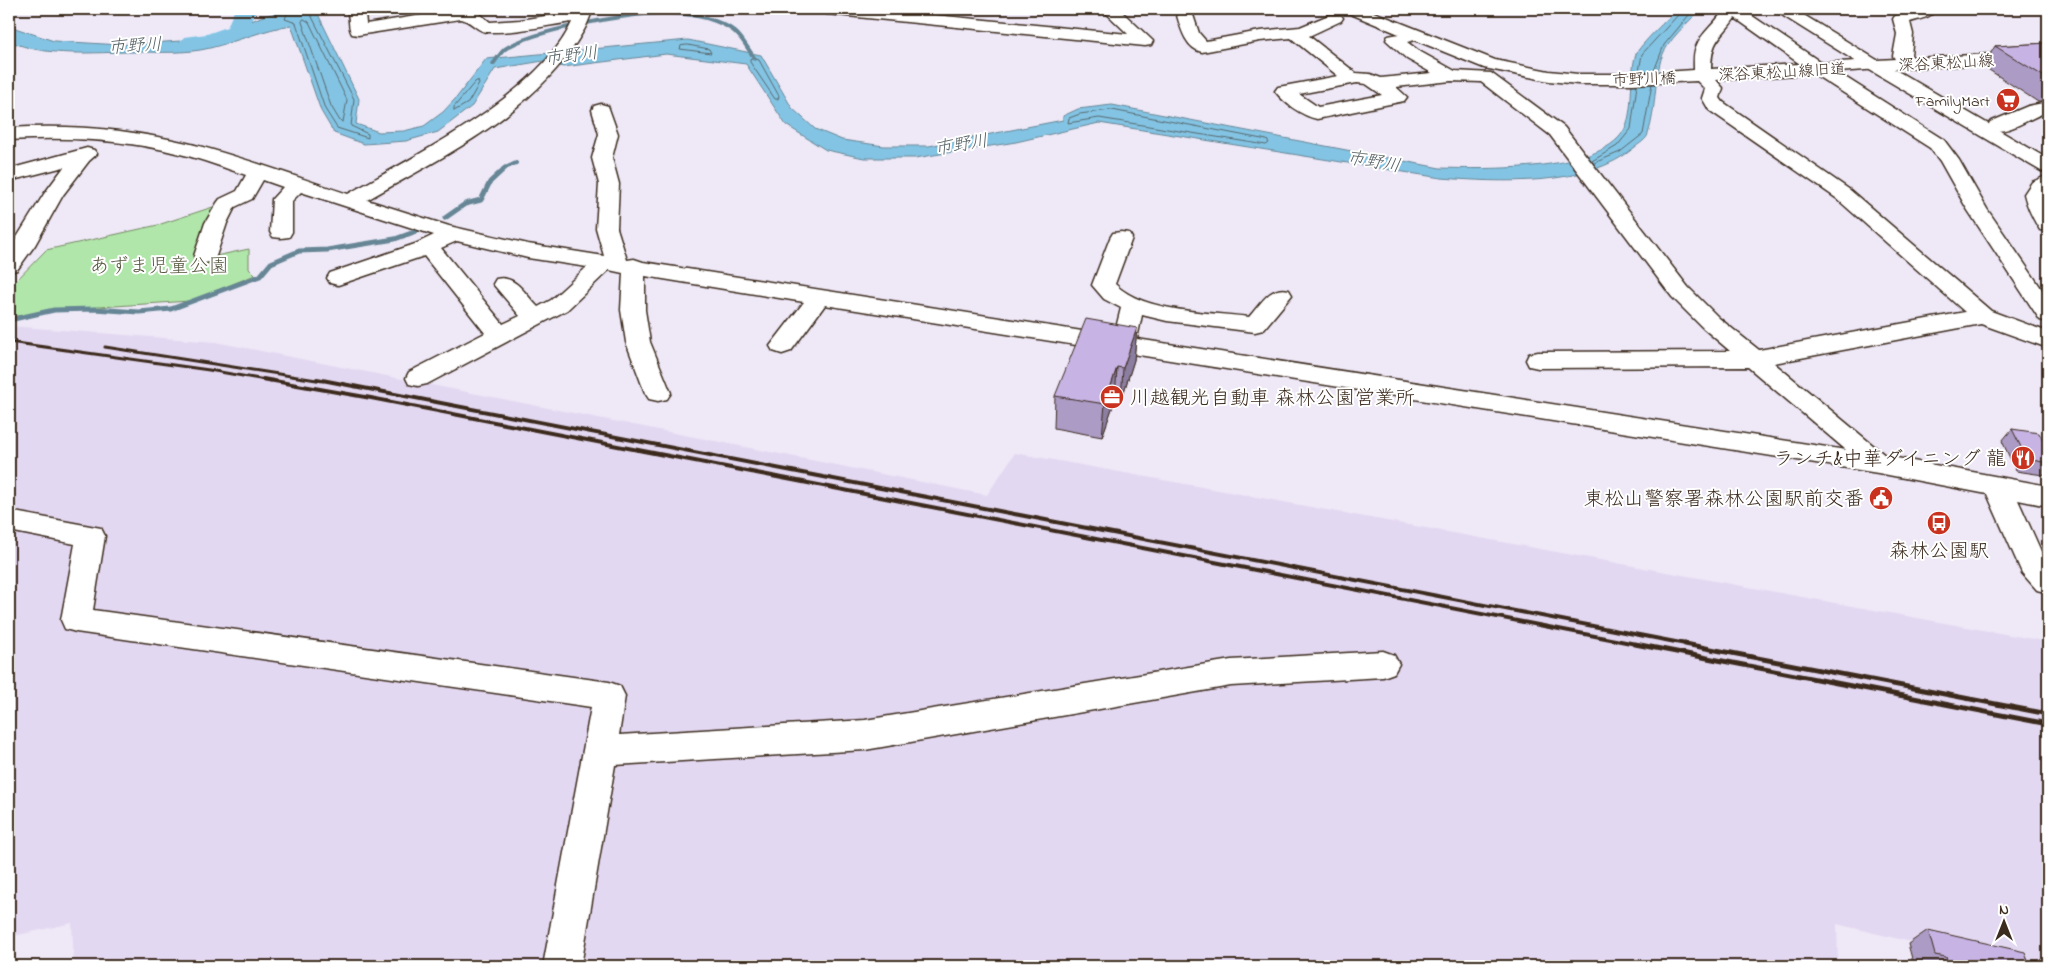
<svg xmlns="http://www.w3.org/2000/svg" width="2057" height="975" viewBox="0 0 2057 975" font-family="'Indie Flower','Klee One',sans-serif">
	<style>
		.built { fill: #e3d8f1 }
		.green { fill: #b0e6a9; stroke: #768864 }
		.water { fill: #83c4e4; stroke: #668695 }
		.lines { fill: none; stroke-linecap: round; stroke-linejoin: round }
		.shore { stroke: #58686d; stroke-width: 1 }
		.stream-far1 { stroke: #668695; stroke-width: 4 }
		.stream { stroke: #668695; stroke-width: 5 }
		.river { fill: #83c4e4; fill-rule: evenodd }
		.minor-casing { stroke: #3b2a1e; stroke-width: 3 }
		.major-casing { stroke: #3b2a1e; stroke-width: 3 }
		.minor { fill: #fff; fill-rule: evenodd }
		.major { fill: #fff; fill-rule: evenodd }
		.rail-far2 { stroke: #3b2a1e; stroke-width: 3 }
		.rail-far1 { stroke: #3b2a1e; stroke-width: 4 }
		.rail { stroke: #3b2a1e; stroke-width: 5 }
		.wall { fill: #ac9bc4; stroke: #3b2a1e }
		.shaded-wall { fill: #8c7ea0; stroke: #3b2a1e }
		.building { fill: #c8b4e4; stroke: #3b2a1e }
		.labels { text-anchor: middle; stroke-width: 4; stroke-linejoin: round; paint-order: stroke }
		.far-street-label { font-size: 16px; fill: #3b2a1e; stroke: #fff }
		.far-poi-label { font-size: 16px; fill: #3b2a1e; stroke: #fff; text-anchor: end }
		.far-water-label { font-size: 18px; font-style: italic; fill: #546063; stroke: #fff }
		.park-label { font-size: 20px; fill: #585941; stroke: #fff }
		.poi-label { font-size: 20px; fill: #3b2a1e; stroke: #fff; text-anchor: end }
	</style>
	<rect width="100%" height="100%" fill="#eee8f7"/>
	<filter id="ink" filterUnits="userSpaceOnUse"><feTurbulence type="fractalNoise" baseFrequency=".02" numOctaves="2"/><feDisplacementMap in="SourceGraphic" scale="10" xChannelSelector="R" yChannelSelector="G"/><feConvolveMatrix kernelMatrix="1 2 1 2 8 2 1 2 1" color-interpolation-filters="sRGB"/></filter>
	<g filter="url(#ink)">
		<!-- built -->
		<path class="built" d="M 9,326 L 215,342 L 987,495 L 1015,453 L 2048,642 L 2048,966 L 2011,966 L 1837,924 L 1838,966 L 74,966 L 72,923 L 9,937 Z"/>
		<!-- green -->
		<path class="green" d="M 219,205 L 201,259 L 249,249 L 249,269 L 255,275 L 190,301 L 70,309 L 9,317 L 9,288 L 46,250 L 158,225 Z"/>
		<!-- water -->
		<path class="water" d="M 295,9 L 306,9 L 317,12 L 359,99 L 356,124 L 379,132 L 404,131 L 424,126 L 443,112 L 457,97 L 486,59 L 688,40 L 761,55 L 792,108 L 815,129 L 842,140 L 884,146 L 929,146 L 1063,120 L 1063,116 L 1078,109 L 1112,105 L 1440,168 C 1483,169 1608,173 1626,126 C 1634,106 1629,74 1636,54 C 1640,45 1669,17 1678,9 L 1701,9 C 1688,23 1667,40 1661,59 C 1654,83 1656,110 1648,134 C 1647,139 1639,144 1635,147 C 1588,188 1499,182 1441,178 L 1099,123 L 1016,142 L 915,158 L 864,158 L 826,150 L 786,125 L 746,64 L 666,54 L 563,67 L 543,61 L 495,69 L 472,106 L 438,132 L 406,141 L 364,144 L 334,133 L 321,111 L 291,25 C 263,30 238,41 210,48 C 186,54 158,52 134,52 C 93,52 47,58 9,41 L 9,26 L 54,41 L 121,45 L 210,39 L 263,16 Z"/>
		<g class="lines">
			<!-- shore -->
			<path class="shore" d="M 289,9 L 285,19 L 296,23 L 325,109 L 337,128 L 368,138 L 368,134 L 351,126 L 354,99 L 308,9
				M 304,19 L 309,22 L 347,100 L 343,122 L 340,121 L 331,106 L 302,22 Z
				M 688,45 L 709,49 L 711,53 L 680,49 L 681,46 Z
				M 753,58 L 759,60 L 779,96 L 778,99 L 775,99 L 750,62 L 750,59 Z
				M 1654,71 L 1664,45 L 1694,9
				M 1639,72 L 1642,54 L 1679,14 L 1681,9
				M 478,81 L 479,84 L 468,103 L 454,111 L 454,107 L 475,82 Z
				M 1112,110 L 1267,140 L 1269,143 L 1266,145 L 1099,118 L 1068,123 L 1069,118 L 1080,114 Z
				M 1592,161 L 1617,146 L 1631,129 L 1637,85
				M 1594,163 L 1620,152 L 1643,134 L 1652,84"/>
			<!-- stream-far1 -->
			<path class="stream-far1" d="M 493,64 C 497,59 500,53 505,49 C 532,30 631,13 665,13 C 686,13 710,17 728,27 C 741,34 747,48 755,59
				M 503,169 L 516,163"/>
			<!-- stream -->
			<path class="stream" d="M 445,218 L 465,204 L 481,200 L 490,182 L 505,168
				M 9,320 L 54,310 L 94,309 L 139,312 L 171,309 L 260,276 L 271,263 L 299,251 L 327,250 L 395,239 L 417,231"/>
			<!-- river -->
			<path class="river" d="M 235,9 L 257,9 L 245,36 C 225,43 206,52 184,47 L 180,42 L 184,37 L 207,34 L 227,27 Z"/>
			<!-- minor casing -->
			<g class="minor-casing">
				<path id="minor" d="M 346,9 L 362,9 L 365,13 L 366,24 L 460,9 L 477,12 L 490,22 L 520,20 L 576,11 L 577,9 L 593,9 C 590,16 588,23 584,30 C 538,111 445,156 367,200 L 449,226 L 528,244 L 604,256 L 596,228 L 599,184 L 592,158 L 599,134 L 592,110 L 594,106 L 601,104 L 608,106 L 618,134 L 612,158 L 619,184 L 617,228 L 627,260 L 634,259 L 643,262 L 1114,336 L 1121,308 L 1104,299 L 1092,285 L 1110,238 L 1113,233 L 1121,232 L 1129,233 L 1132,238 L 1115,284 C 1144,313 1210,312 1249,317 C 1261,304 1270,285 1289,290 L 1292,295 L 1263,330 L 1255,332 L 1167,321 L 1142,315 L 1137,339 L 1846,450 L 1748,367 L 1538,368 L 1529,366 L 1526,360 L 1529,354 L 1538,352 L 1730,351 L 1703,328 L 1672,297 L 1550,135 L 1481,82 L 1451,81 L 1396,87 L 1407,97 L 1404,101 L 1317,119 C 1302,116 1284,103 1275,91 L 1278,87 L 1284,86 L 1338,76 L 1291,38 L 1260,41 L 1202,52 C 1184,48 1180,24 1175,9 L 1191,9 L 1199,33 L 1206,41 L 1260,31 L 1300,27 L 1329,15 L 1341,15 L 1343,18 L 1341,21 L 1309,36 L 1356,73 L 1370,74 L 1381,78 L 1432,73 L 1407,59 L 1386,40 L 1388,36 L 1399,34 L 1346,12 L 1344,9 L 1366,9 L 1495,60 L 1549,71 L 1578,74 L 1633,74 L 1694,70 C 1694,62 1693,54 1696,47 C 1702,31 1717,23 1724,9 L 1742,9 L 1822,63 L 1874,60 L 1880,61 L 1883,65 L 1880,69 L 1837,72 L 1944,140 L 1959,160 L 1987,209 L 2048,298 L 2048,322 L 2040,320 L 1967,209 L 1940,161 L 1930,148 L 1814,74 L 1716,80 L 1723,88 L 1720,98 L 1723,102 L 1850,190 L 1991,311 L 2048,332 L 2048,348 L 1981,324 L 1774,363 L 1886,456 L 2048,486 L 2048,506 L 2018,500 L 2044,558 L 2048,563 L 2048,593 L 2037,590 L 2022,573 L 1987,494 L 1878,473 L 825,305 L 791,351 L 782,354 L 773,351 L 770,346 L 804,302 L 645,276 L 645,310 L 650,342 L 671,393 L 667,399 L 658,401 L 649,399 L 645,393 L 626,342 L 621,310 L 623,273 L 609,270 L 567,310 L 427,384 L 418,386 L 409,384 L 406,378 L 409,372 L 485,333 L 424,256 L 338,285 L 330,283 L 327,278 L 330,273 L 415,244 L 434,235 L 301,192 L 292,201 L 292,232 L 289,237 L 281,238 L 273,237 L 270,232 L 272,199 L 283,187 L 263,180 L 252,199 L 235,207 L 227,223 L 216,256 L 213,261 L 205,263 L 197,261 L 194,256 L 205,223 L 217,203 L 220,199 L 237,191 L 246,175 C 224,168 202,159 180,154 C 123,139 67,137 9,140 L 9,128 C 69,124 128,129 187,143 C 240,156 296,177 348,194 C 415,156 540,94 572,22 C 544,26 515,33 487,32 C 476,31 471,20 460,19 L 358,35 L 352,34 C 347,26 351,17 346,9 ZM 1735,18 L 1800,64 L 1711,69 C 1712,38 1719,41 1735,18 ZM 1415,40 L 1484,68 L 1549,81 L 1578,84 L 1633,84 L 1697,81 L 1705,89 L 1702,98 L 1709,110 L 1836,198 L 1965,312 L 1759,350 L 1719,318 L 1688,287 L 1564,127 L 1491,73 L 1455,71 L 1419,51 L 1407,42 ZM 1357,83 L 1366,84 L 1382,95 L 1318,107 L 1299,94 ZM 457,241 L 528,258 L 587,267 L 551,300 L 538,307 C 525,294 515,274 496,279 L 493,284 L 520,316 L 503,324 L 441,248 Z
					M 819,9 L 873,9 L 1128,34 L 1102,9 L 1119,9 L 1153,41 L 1151,45 L 1145,46 L 827,14 L 821,12 Z
					M 1917,9 L 1935,9 C 1933,18 1918,19 1910,22 L 1913,34 L 1911,55 L 1919,63 L 1916,67 C 1906,69 1899,65 1893,56 L 1897,34 L 1893,19 L 1895,16 Z
					M 2048,102 L 2048,112 C 2029,117 2010,135 1990,130 L 1988,126 L 1990,122 L 2028,106 Z
					M 87,148 L 94,150 L 97,154 L 89,161 L 63,195 L 35,245 L 17,270 L 9,272 L 9,250 L 44,194 L 64,167 L 9,181 L 9,169 Z
					M 9,511 L 101,528 L 105,536 L 93,610 L 609,682 L 620,686 L 625,696 L 619,735 L 865,720 L 1231,660 L 1383,651 L 1394,655 L 1399,664 L 1394,673 L 1383,677 L 1231,686 L 865,750 L 615,765 L 581,966 L 543,966 L 591,707 L 76,632 L 65,629 L 61,620 L 75,544 L 9,531 Z"/>
			</g>
			<!-- major casing -->
			<g class="major-casing">
				<path id="major" d="M 1775,9 L 1794,9 L 1877,60 L 2048,51 L 2048,61 L 1894,69 L 2048,159 L 2048,173 L 2041,171 L 1868,69 L 1777,12 Z
					M 2048,175 L 2048,189 L 2044,194 L 2048,207 L 2048,231 L 2040,230 C 2033,219 2027,207 2024,194 L 2032,182 Z"/>
			</g>
			<!-- minor -->
			<use href="#minor" class="minor"/>
			<!-- major -->
			<use href="#major" class="major"/>
			<!-- rail-far2 -->
			<path class="rail-far2" d="M 9,342 L 209,370 L 271,381
				M 105,347 L 323,381"/>
			<!-- rail-far1 -->
			<path class="rail-far1" d="M 263,379 L 371,398 L 1641,645
				M 317,379 L 1691,645"/>
			<!-- rail -->
			<path class="rail" d="M 1635,644 L 2048,724
				M 1685,644 L 2048,714"/>
		</g>
		<!-- wall -->
		<path class="wall" d="M 2048,43 L 2048,102 L 2038,102 L 1983,66 L 1995,46 Z
			M 1137,328 L 1134,360 L 1121,401 L 1115,400 L 1102,437 L 1054,428 L 1055,396 Z
			M 2012,429 L 2048,451 L 2048,470 L 2043,475 L 2016,471 L 2002,441 Z
			M 1928,930 L 2030,966 L 1914,966 L 1908,944 Z"/>
		<!-- shaded-wall -->
		<path class="shaded-wall" d="M 1137,328 L 1134,360 L 1121,401 L 1123,368 Z
			M 1117,367 L 1115,400 L 1102,437 L 1105,404 Z"/>
		<!-- building -->
		<path class="building" d="M 2048,43 L 2048,79 L 1995,46 Z
			M 1086,319 L 1137,328 L 1123,368 L 1117,367 L 1105,404 L 1055,396 Z
			M 2012,429 L 2039,433 L 2048,451 L 2048,463 L 2027,459 Z
			M 1928,930 L 2025,952 L 2030,966 L 1949,966 L 1946,957 L 1935,955 Z"/>
	</g>
	<!-- icons -->
	<defs>
		<g id="supermarket-disc" transform="scale(1.25)"><circle r="9.5" fill="#c8321e" stroke="#fff"/><path d="M-6-5.5h2.5l.6 2H6L4.5 2H-2.5L-4.4-4H-6ZM-1.5 3.2a1.3 1.3 0 1 0 .1 0ZM3 3.2a1.3 1.3 0 1 0 .1 0Z" fill="#fff"/></g>
		<g id="office-disc" transform="scale(1.25)"><circle r="9.5" fill="#c8321e" stroke="#fff"/><path d="M-6-3h4V-5.5h4V-3h4V5H-6ZM-1-4.5V-3h2v-1.5ZM-6 0V1H6V0Z" fill="#fff"/></g>
		<g id="restaurant-disc" transform="scale(1.25)"><circle r="9.5" fill="#c8321e" stroke="#fff"/><path d="M-5-6h1v4h1v-4h1v4h1v-4h1v5L-1.5 .5V6h-2V.5L-5-1ZM5-6V6H3V1.5H1.5Q1.5-4 5-6Z" fill="#fff"/></g>
		<g id="civic-disc" transform="scale(1.25)"><circle r="9.5" fill="#c8321e" stroke="#fff"/><path d="M-.6-6.5H3V-4.5H.6V-3L4-1V1h2V6H-6V1h2V-1L-.6-3ZM-1.2 2.5V6h2.4V2.5Z" fill="#fff"/></g>
		<g id="bus-disc" transform="scale(1.25)"><circle r="9.5" fill="#c8321e" stroke="#fff"/><path d="M-5-6H5V4H4V6H2V4H-2V6H-4V4H-5ZM-3.5-4V0h7V-4ZM-3.5 1.2v1.5H-2V1.2ZM2 1.2v1.5H3.5V1.2Z" fill="#fff"/></g>
	</defs>
	<g fill-rule="evenodd">
		<use href="#supermarket-disc" x="2008" y="100"/>
		<use href="#office-disc" x="1112" y="397"/>
		<use href="#restaurant-disc" x="2023" y="458"/>
		<use href="#civic-disc" x="1881" y="498"/>
		<use href="#bus-disc" x="1939" y="523"/>
	</g>
	<g class="labels">
		<!-- far-street labels -->
		<g class="far-street-label">
			<text transform="translate(1946 62) rotate(-3)" y="6">深谷東松山線</text>
			<text transform="translate(1782 71) rotate(-3)" y="6">深谷東松山線旧道</text>
			<text transform="translate(1644 78) rotate(-2)" y="6">市野川橋</text>
		</g>
		<!-- far-poi labels -->
		<g class="far-poi-label">
			<text x="1990" y="106">FamilyMart</text>
		</g>
		<!-- far-water labels -->
		<g class="far-water-label">
			<text transform="translate(135 45) rotate(-3)" y="6">市野川</text>
			<text transform="translate(571 55) rotate(-7)" y="6">市野川</text>
			<text transform="translate(961 144) rotate(-9)" y="6">市野川</text>
			<text transform="translate(1374 161) rotate(10)" y="6">市野川</text>
		</g>
		<!-- park labels -->
		<g class="park-label">
			<text x="159" y="272">あずま児童公園</text>
		</g>
		<!-- poi labels -->
		<g class="poi-label">
			<text x="1130" y="404" text-anchor="start">川越観光自動車 森林公園営業所</text>
			<text x="2006" y="465">ランチ&amp;中華ダイニング 龍</text>
			<text x="1864" y="505">東松山警察署森林公園駅前交番</text>
			<text x="1939" y="557" text-anchor="middle">森林公園駅</text>
		</g>
	</g>
	<!-- margin -->
	<rect width="2057" height="975" fill="none" stroke="#fff" stroke-width="30"/>
	<rect x="15" y="15" width="2027" height="945" fill="none" stroke="#3b2a1e" stroke-width="2" filter="url(#ink)"/>
	<!-- north arrow -->
	<g transform="translate(2004 922)" stroke="#ffffff" stroke-width="4" paint-order="stroke">
	<path d="M0-4L9 19L0 12L-9 19Z" fill="#3b2a1e"/>
	<text y="-8" font-size="14" font-weight="bold" text-anchor="middle" fill="#3b2a1e">N</text>
	</g>
</svg>
